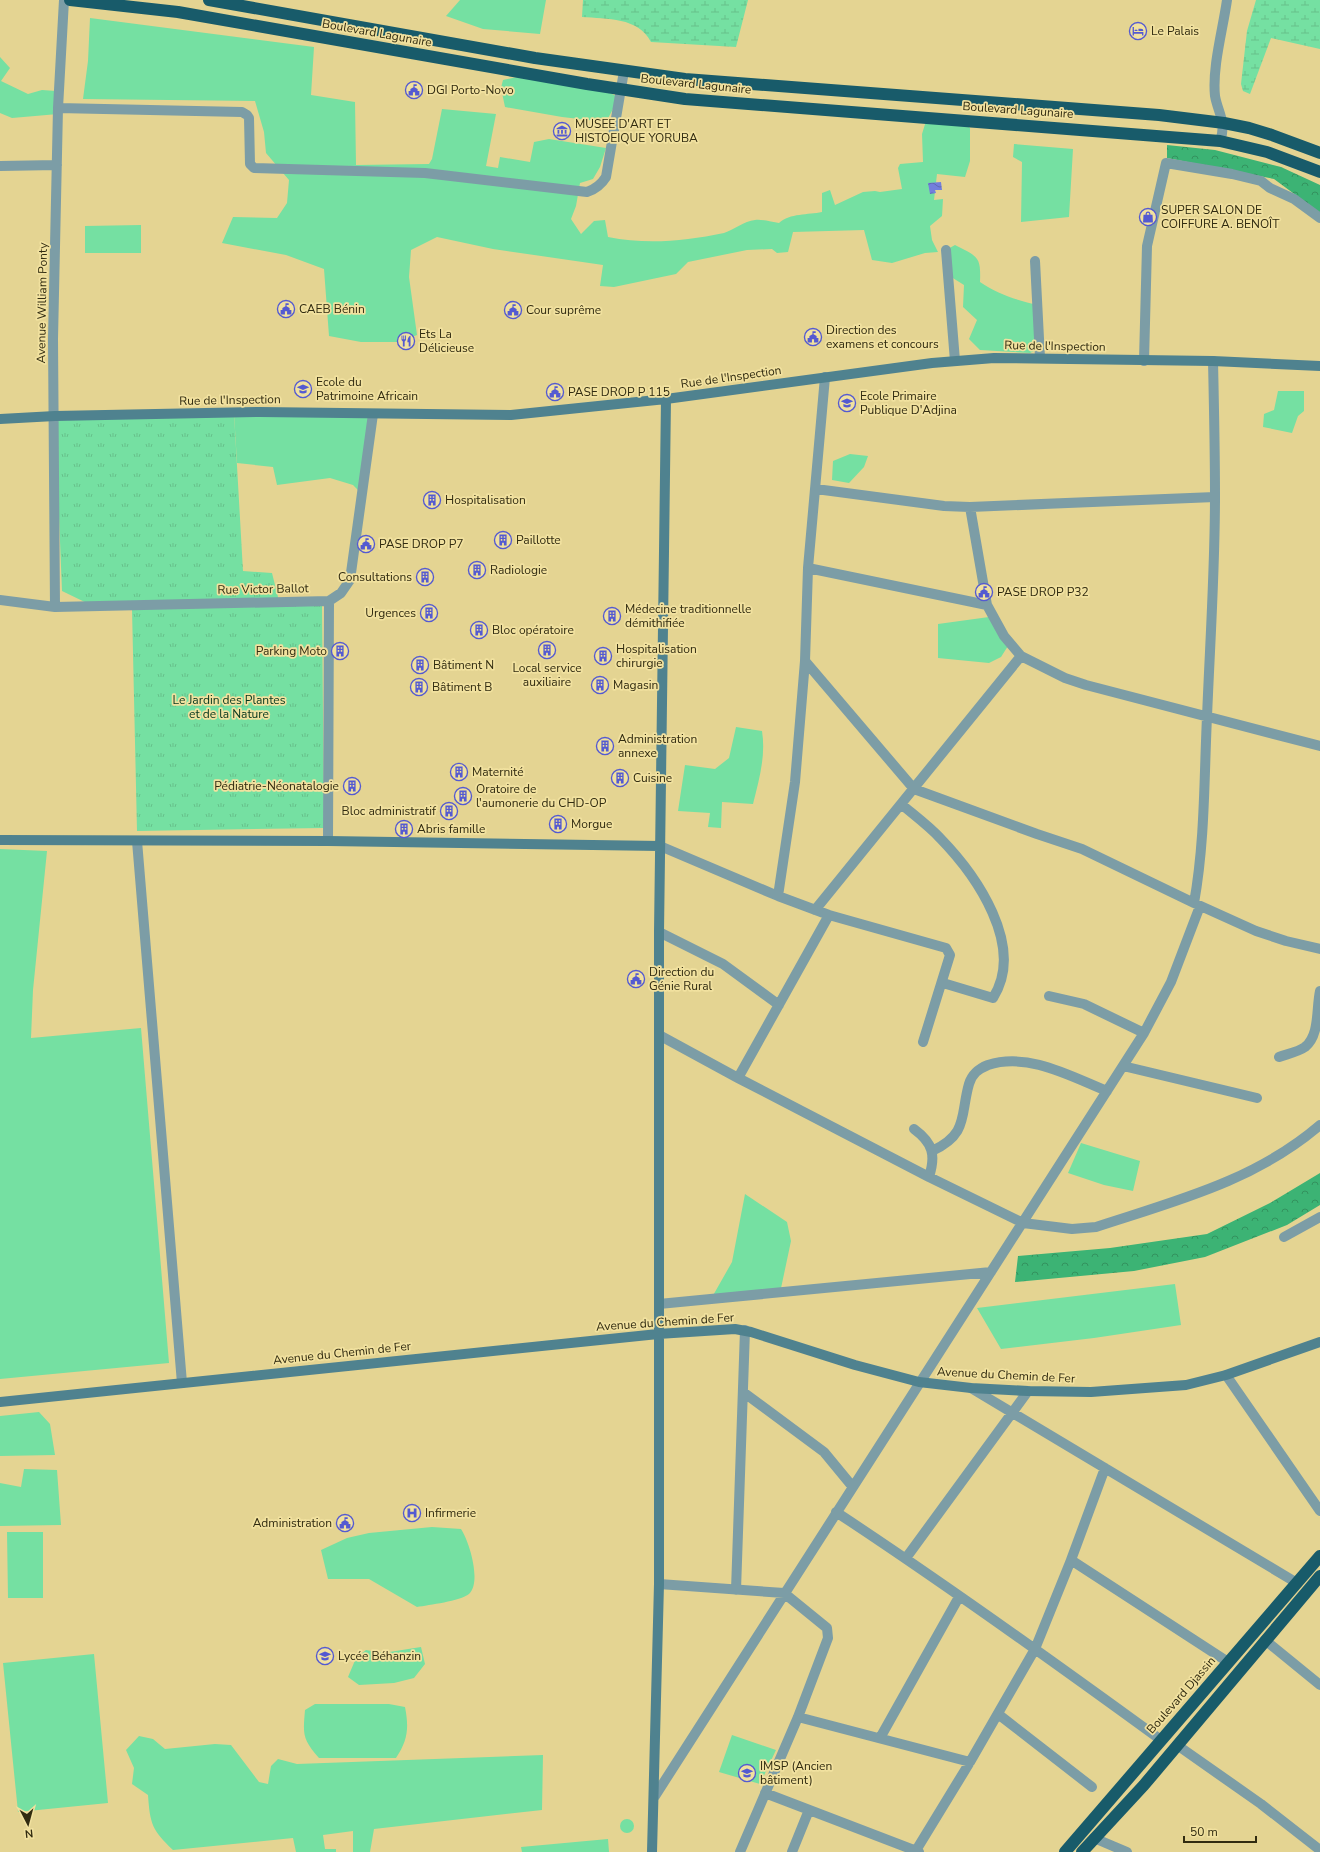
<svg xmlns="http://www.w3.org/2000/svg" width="1320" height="1852" viewBox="0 0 1320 1852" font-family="'Nunito Sans',sans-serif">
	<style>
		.green { fill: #75e0a2 }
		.forest { fill: url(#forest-crowns) }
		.wetland { fill: url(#wetland-marsh) }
		.park { fill: url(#park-tufts) }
		.water { fill: url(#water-waves) }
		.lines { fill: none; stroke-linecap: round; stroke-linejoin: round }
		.street { stroke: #7c9da6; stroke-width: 10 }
		.secondary { stroke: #4f828f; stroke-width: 10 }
		.highway { stroke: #185b6a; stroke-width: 12 }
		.labels { text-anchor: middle; stroke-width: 3.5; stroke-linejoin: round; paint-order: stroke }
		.poi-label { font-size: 12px; fill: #312b10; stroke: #f1e19f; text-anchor: start }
		.street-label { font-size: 12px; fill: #312b10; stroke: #f1e19f }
		.park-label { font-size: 12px; fill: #03361d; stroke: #f1e19f }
	</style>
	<defs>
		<pattern id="forest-crowns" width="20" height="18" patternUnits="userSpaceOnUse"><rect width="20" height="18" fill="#3cb374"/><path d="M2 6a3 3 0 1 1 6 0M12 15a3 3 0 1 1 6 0" fill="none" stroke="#33925e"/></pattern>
		<pattern id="wetland-marsh" width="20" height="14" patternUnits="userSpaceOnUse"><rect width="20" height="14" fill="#75e0a2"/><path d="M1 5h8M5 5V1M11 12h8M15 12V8" fill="none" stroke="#66c08a"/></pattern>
		<pattern id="park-tufts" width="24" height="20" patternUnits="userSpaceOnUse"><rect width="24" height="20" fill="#75e0a2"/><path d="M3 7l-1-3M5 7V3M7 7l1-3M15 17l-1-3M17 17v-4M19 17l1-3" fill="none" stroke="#66c08a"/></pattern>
		<pattern id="water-waves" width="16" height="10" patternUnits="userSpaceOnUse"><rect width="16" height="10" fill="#737fdd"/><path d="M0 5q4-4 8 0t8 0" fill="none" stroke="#5f68b2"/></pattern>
	</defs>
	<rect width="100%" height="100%" fill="#e4d492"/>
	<!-- green -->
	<path class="green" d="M 460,0 L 546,0 L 540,34 L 483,29 L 446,16 Z
		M 90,18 L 314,47 L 311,95 L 355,102 L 356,165 L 429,164 L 432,159 L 442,109 L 496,114 L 486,166 L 498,168 L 500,157 L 530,162 L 534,142 L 549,139 L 606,148 L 600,167 L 593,179 L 580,183 L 576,206 L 571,219 L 581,234 L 594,221 L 605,220 L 608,237 C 647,245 685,241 724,233 C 734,230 744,221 755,220 C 762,219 772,222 779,223 C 790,213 808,215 822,212 L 822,193 L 830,190 L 835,205 L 863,192 L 875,191 L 880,192 L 902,189 L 898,168 L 900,164 L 923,162 L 922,134 L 926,121 L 965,123 L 970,128 L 970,161 L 965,177 L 937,174 L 934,200 L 943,199 L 942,216 L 930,226 L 932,240 L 938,252 L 925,253 L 892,263 L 872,260 L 864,230 L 793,232 L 788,252 L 777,253 L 772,249 L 747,250 L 688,262 L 676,274 L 614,287 L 600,286 L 603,265 L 493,249 L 437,237 L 411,250 L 409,277 L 417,335 L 399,342 L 361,342 L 329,336 L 324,269 L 286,255 L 222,243 L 233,217 L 277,218 L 287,203 L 289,180 L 266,153 L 264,132 L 255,101 L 83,99 L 88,61 Z
		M 0,57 L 10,68 L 1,81 L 28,94 L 42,90 L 56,91 L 58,114 L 12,118 L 0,113 Z
		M 517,77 L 610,93 L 616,96 L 613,109 L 606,122 L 562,117 L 505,107 L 501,88 L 503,80 Z
		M 1014,144 L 1073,149 L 1069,217 L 1021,222 L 1022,162 L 1013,157 Z
		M 141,225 L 141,253 L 85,253 L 85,226 Z
		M 955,245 C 978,257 981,256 980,282 C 998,294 1016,300 1037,305 L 1040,348 L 1030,353 L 980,350 L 969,339 L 977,320 L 963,307 L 964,285 L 948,275 L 946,250 Z
		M 1278,391 L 1304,391 L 1304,411 L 1298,416 L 1292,433 L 1263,427 L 1264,414 L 1274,410 Z
		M 234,413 L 373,414 L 362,494 L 353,485 L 330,478 L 277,485 L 273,467 L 237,463 Z
		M 850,454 L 868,456 L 864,467 L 849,483 L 832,480 L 833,461 Z
		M 989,617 L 1008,646 L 1001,657 L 989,663 L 938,658 L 938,624 Z
		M 736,727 L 762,731 C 766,756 759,780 753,804 L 722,802 L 721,828 L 708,827 L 710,813 L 678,811 L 685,765 L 715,769 L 729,758 Z
		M 0,849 L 47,851 L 33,990 L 31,1038 L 141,1028 L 169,1363 L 0,1379 Z
		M 1081,1143 L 1140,1161 L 1133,1191 L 1104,1185 L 1068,1173 Z
		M 745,1194 L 787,1222 L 791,1241 L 780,1293 L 711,1299 L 732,1262 Z
		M 1175,1284 L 1181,1325 L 1094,1338 L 1001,1349 L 977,1308 Z
		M 39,1412 L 50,1424 L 55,1455 L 0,1456 L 0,1416 Z
		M 24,1469 L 57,1470 L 61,1525 L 0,1526 L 0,1483 L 21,1487 Z
		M 432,1527 L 461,1529 C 469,1541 482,1582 469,1594 C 460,1601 429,1605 417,1607 L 369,1579 L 328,1579 L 321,1550 L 347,1538 L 369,1533 Z
		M 7,1532 L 43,1532 L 43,1598 L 8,1598 Z
		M 421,1647 L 425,1664 L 414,1678 L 394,1683 L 359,1685 L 348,1677 L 356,1658 L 366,1650 L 383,1653 Z
		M 94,1654 L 108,1803 L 18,1812 L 3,1663 Z
		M 315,1704 L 389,1704 L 405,1707 C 409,1728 408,1740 396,1758 L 319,1758 C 302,1739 303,1734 305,1710 Z
		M 732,1735 L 776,1750 L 760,1784 L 719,1772 Z
		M 139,1736 L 153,1739 L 165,1749 L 215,1744 L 231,1745 L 259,1782 L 268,1784 L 271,1766 L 278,1759 L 297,1764 L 543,1755 L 542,1810 L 374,1829 L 370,1852 L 353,1852 L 353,1831 L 323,1835 L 325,1849 L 336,1849 L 336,1852 L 296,1852 L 293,1838 L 173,1850 C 152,1830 150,1824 148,1795 L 132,1784 L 134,1768 L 126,1750 Z
		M620 1826a7 7 0 1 1 14 0a7 7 0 1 1-14 0Z
		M 608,1839 L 609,1852 L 522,1852 L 521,1847 Z"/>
	<!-- forest -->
	<path class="forest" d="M 1167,145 L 1215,150 L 1281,167 L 1320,185 L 1320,213 L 1274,179 L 1167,158 Z
		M 1320,1173 L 1320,1205 L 1287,1225 L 1205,1257 L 1134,1271 L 1015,1282 L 1018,1256 L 1110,1248 L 1207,1234 L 1270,1203 Z"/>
	<!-- wetland -->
	<path class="wetland" d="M 583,0 L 748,0 L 736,47 L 651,42 C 638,17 607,19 582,17 Z
		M 1256,0 L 1320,0 L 1320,49 L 1271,38 L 1250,94 L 1243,91 L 1241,84 L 1247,31 Z"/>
	<!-- park -->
	<path class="park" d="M 234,413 L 243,571 L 272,573 L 279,601 L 93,606 L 62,591 L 55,416 Z
		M 322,605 L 324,828 L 137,831 L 132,609 Z"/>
	<!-- water -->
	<path class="water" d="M 941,182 L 942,190 L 935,190 L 936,193 L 930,194 L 928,183 Z"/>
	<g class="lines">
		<!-- street -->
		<path class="street" d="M 58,108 L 242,112 L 247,115 L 249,118 L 250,164 L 254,168 L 425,173 L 587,192 C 596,189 601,185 606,177 L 624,71
			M 1220,141 C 1227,122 1218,113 1215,96 C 1212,67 1223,29 1227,0
			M 0,166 L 57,165
			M 946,250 L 955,361
			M 1035,261 L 1040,358
			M 1144,361 L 1147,246 L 1166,163 L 1232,174 L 1261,181 L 1270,188 L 1294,199 L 1320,218
			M 816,489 L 944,506 L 970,507 L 1215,497
			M 970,507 L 987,605 L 1004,636 L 1021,656 L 1065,678 L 1086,685 L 1320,746
			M 808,568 L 987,605
			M 0,600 L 55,607 L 329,601 L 341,593 L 350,580 L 373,414
			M 55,607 L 53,339 L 58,108 L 64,0
			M 805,661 L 914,789 L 1037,834 L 1082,849 L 1194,903 L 1256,931 L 1286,941 L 1320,949
			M 901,804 C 914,815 929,826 940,838 C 976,875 1026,946 993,998 L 943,983
			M 137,841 L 182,1383
			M 328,841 L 329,601
			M 660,846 L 778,896 L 829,915 L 946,948 L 950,955 L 923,1042
			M 778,896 L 795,782 L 805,661 L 808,568 L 825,377
			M 1194,903 C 1205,842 1204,779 1207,717 C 1210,643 1215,570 1215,496 C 1215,451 1214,406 1213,361
			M 815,910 L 1021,656
			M 659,932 L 723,964 L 779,1005
			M 1049,996 L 1084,1004 L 1144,1033
			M 659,1035 L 738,1078 L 929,1177 L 1023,1223 L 1072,1229 L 1096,1227 C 1175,1201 1255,1181 1320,1125
			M 1279,1057 C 1287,1054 1298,1052 1305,1047 C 1320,1035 1316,1009 1320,991
			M 1123,1066 L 1257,1098
			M 738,1078 L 829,915
			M 914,1129 C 933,1143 936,1155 929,1177
			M 932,1151 C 969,1134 960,1115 969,1084 C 972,1074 978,1069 988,1065 C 1028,1052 1070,1076 1107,1091
			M 1284,1237 L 1320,1217
			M 659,1304 L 991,1272
			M 1226,1375 L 1320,1511
			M 971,1388 L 1297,1583
			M 743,1392 L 824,1452 L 852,1486
			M 836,1512 C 947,1585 1054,1662 1161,1740
			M 906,1558 L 1028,1391
			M 1071,1560 L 1228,1662
			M 659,1584 L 784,1593 L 827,1628 L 828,1638 L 798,1717 L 740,1852
			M 736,1590 L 745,1330
			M 1265,1640 L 1320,1685
			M 998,1714 L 1092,1787
			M 798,1717 L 970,1762
			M 880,1738 L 959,1597
			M 1177,1745 L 1261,1804 L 1320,1850
			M 765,1793 L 919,1852
			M 655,1796 L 1144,1033 L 1171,982 L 1200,906
			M 1094,1838 L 1127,1852
			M 792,1852 L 809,1810
			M 915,1852 L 970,1762 L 1035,1649 L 1071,1560 L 1105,1468"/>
		<!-- secondary -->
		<path class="secondary" d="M 0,419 L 55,416 L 260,412 L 511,415 L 666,399 L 932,363 L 994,358 L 1213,361 L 1320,366
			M 0,840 L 328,841 L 660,846
			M 0,1402 L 658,1334 L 735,1329 L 751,1332 L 855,1365 L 919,1382 L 971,1388 L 1028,1391 L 1091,1392 L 1186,1385 L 1226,1375 L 1320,1342
			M 652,1852 L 659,1584 L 659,932 L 666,399"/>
		<!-- highway -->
		<path class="highway" d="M 70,0 L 178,12 L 587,84 L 685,99 L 1220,141 L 1267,152 L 1320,172
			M 209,0 L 535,58 L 685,79 L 1159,115 L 1224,123 L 1249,128 L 1272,135 L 1320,153
			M 1065,1852 L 1320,1556
			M 1082,1852 L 1144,1785 L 1320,1576"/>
	</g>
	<!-- icons -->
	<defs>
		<g id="hotel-ring" transform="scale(0.9)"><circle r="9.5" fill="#f1e19f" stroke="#545ad1" stroke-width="1.5"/><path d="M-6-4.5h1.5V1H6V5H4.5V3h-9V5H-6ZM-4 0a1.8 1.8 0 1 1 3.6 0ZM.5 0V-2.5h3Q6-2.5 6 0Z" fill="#545ad1"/></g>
		<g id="civic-ring" transform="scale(0.9)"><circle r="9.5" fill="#f1e19f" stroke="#545ad1" stroke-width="1.5"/><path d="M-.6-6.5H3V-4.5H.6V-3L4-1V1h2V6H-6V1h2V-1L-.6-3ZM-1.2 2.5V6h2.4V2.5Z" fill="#545ad1"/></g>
		<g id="museum-ring" transform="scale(0.9)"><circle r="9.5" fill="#f1e19f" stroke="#545ad1" stroke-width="1.5"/><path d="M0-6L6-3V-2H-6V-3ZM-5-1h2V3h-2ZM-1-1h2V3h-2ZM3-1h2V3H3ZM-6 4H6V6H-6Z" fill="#545ad1"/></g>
		<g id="shop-ring" transform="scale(0.9)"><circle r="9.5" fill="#f1e19f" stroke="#545ad1" stroke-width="1.5"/><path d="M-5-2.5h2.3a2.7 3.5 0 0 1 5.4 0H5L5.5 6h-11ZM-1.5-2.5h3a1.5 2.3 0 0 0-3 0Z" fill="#545ad1"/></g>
		<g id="restaurant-ring" transform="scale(0.9)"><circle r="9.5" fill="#f1e19f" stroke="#545ad1" stroke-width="1.5"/><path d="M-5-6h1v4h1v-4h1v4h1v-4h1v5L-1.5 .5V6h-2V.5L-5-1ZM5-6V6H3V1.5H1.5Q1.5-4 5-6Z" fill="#545ad1"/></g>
		<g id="university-ring" transform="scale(0.9)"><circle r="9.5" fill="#f1e19f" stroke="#545ad1" stroke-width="1.5"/><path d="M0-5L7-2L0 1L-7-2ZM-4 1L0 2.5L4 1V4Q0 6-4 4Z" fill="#545ad1"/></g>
		<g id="school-ring" transform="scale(0.9)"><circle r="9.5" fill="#f1e19f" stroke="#545ad1" stroke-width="1.5"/><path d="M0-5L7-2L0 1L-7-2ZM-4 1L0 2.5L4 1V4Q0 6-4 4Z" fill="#545ad1"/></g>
		<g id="building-ring" transform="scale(0.9)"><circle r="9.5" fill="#f1e19f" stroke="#545ad1" stroke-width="1.5"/><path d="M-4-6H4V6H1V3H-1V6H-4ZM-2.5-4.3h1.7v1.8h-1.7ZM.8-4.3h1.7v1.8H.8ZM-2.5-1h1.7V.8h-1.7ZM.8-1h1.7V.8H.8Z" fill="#545ad1"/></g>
		<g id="hospital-ring" transform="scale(0.9)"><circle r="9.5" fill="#f1e19f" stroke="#545ad1" stroke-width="1.5"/><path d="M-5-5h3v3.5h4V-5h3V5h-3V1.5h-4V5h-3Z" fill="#545ad1"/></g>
	</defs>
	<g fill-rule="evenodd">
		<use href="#hotel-ring" x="1138" y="31"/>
		<use href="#civic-ring" x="414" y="90"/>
		<use href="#museum-ring" x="562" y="131"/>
		<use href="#shop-ring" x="1148" y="217"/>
		<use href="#civic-ring" x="286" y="309"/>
		<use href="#civic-ring" x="513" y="310"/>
		<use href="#civic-ring" x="813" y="337"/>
		<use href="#restaurant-ring" x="406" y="341"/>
		<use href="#university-ring" x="303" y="389"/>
		<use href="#civic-ring" x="555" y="392"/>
		<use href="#school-ring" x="847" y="403"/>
		<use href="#building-ring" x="432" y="500"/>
		<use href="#building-ring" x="503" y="540"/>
		<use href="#civic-ring" x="366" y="544"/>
		<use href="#building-ring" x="477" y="570"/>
		<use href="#building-ring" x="425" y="577"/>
		<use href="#civic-ring" x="984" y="592"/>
		<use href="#building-ring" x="429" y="613"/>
		<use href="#building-ring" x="612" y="616"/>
		<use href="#building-ring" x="479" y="630"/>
		<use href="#building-ring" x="547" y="650"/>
		<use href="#building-ring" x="340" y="651"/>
		<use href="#building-ring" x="603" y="656"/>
		<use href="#building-ring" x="420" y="665"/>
		<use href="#building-ring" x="600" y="685"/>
		<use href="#building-ring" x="419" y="687"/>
		<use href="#building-ring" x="605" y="746"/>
		<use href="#building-ring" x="459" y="772"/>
		<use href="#building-ring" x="620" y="778"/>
		<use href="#building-ring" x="352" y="786"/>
		<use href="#building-ring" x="463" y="796"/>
		<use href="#building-ring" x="449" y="811"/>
		<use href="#building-ring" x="558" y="824"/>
		<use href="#building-ring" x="404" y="829"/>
		<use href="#civic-ring" x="636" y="979"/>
		<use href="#hospital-ring" x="412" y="1513"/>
		<use href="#civic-ring" x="345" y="1523"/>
		<use href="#school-ring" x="325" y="1656"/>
		<use href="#university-ring" x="747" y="1773"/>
	</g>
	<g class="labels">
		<!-- poi labels -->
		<g class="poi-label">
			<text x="1151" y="35">Le Palais</text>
			<text x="427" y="94">DGI Porto-Novo</text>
			<text x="575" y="128">MUSEE D'ART ET<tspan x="575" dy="14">HISTOEIQUE YORUBA</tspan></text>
			<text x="1161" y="214">SUPER SALON DE<tspan x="1161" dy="14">COIFFURE A. BENOÎT</tspan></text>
			<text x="299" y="313">CAEB Bénin</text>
			<text x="526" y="314">Cour suprême</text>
			<text x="826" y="334">Direction des<tspan x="826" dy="14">examens et concours</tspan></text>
			<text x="419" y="338">Ets La<tspan x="419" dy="14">Délicieuse</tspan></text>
			<text x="316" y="386">Ecole du<tspan x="316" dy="14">Patrimoine Africain</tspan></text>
			<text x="568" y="396">PASE DROP P 115</text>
			<text x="860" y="400">Ecole Primaire<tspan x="860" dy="14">Publique D'Adjina</tspan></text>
			<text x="445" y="504">Hospitalisation</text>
			<text x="516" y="544">Paillotte</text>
			<text x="379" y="548">PASE DROP P7</text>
			<text x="490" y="574">Radiologie</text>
			<text x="412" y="581" text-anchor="end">Consultations</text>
			<text x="997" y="596">PASE DROP P32</text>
			<text x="625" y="613">Médecine traditionnelle<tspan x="625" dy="14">démithifiée</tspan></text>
			<text x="416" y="617" text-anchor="end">Urgences</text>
			<text x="492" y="634">Bloc opératoire</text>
			<text x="616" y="653">Hospitalisation<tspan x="616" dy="14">chirurgie</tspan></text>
			<text x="327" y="655" text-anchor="end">Parking Moto</text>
			<text x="433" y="669">Bâtiment N</text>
			<text x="547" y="672" text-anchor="middle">Local service<tspan x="547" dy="14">auxiliaire</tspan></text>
			<text x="613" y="689">Magasin</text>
			<text x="432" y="691">Bâtiment B</text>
			<text x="618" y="743">Administration<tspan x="618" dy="14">annexe</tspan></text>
			<text x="472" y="776">Maternité</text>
			<text x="633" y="782">Cuisine</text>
			<text x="339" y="790" text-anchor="end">Pédiatrie-Néonatalogie</text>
			<text x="476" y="793">Oratoire de<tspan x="476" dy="14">l'aumonerie du CHD-OP</tspan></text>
			<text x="436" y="815" text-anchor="end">Bloc administratif</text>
			<text x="571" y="828">Morgue</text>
			<text x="417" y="833">Abris famille</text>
			<text x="649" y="976">Direction du<tspan x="649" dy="14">Génie Rural</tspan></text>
			<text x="425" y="1517">Infirmerie</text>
			<text x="332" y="1527" text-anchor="end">Administration</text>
			<text x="338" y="1660">Lycée Béhanzin</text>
			<text x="760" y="1770">IMSP (Ancien<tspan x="760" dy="14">bâtiment)</tspan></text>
		</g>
		<!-- street labels -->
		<g class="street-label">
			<text transform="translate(377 33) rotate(10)" y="4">Boulevard Lagunaire</text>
			<text transform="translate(696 84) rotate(6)" y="4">Boulevard Lagunaire</text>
			<text transform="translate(1018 110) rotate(4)" y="4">Boulevard Lagunaire</text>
			<text transform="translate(42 303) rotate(-89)" y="4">Avenue William Ponty</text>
			<text transform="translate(1055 346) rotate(1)" y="4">Rue de l'Inspection</text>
			<text transform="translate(731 377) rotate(-8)" y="4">Rue de l'Inspection</text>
			<text transform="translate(230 400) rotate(-1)" y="4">Rue de l'Inspection</text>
			<text transform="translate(263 589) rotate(-1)" y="4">Rue Victor Ballot</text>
			<text transform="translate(665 1322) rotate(-4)" y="4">Avenue du Chemin de Fer</text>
			<text transform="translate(342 1353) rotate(-6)" y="4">Avenue du Chemin de Fer</text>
			<text transform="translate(1006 1375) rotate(3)" y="4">Avenue du Chemin de Fer</text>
			<text transform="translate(1181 1695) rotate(-49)" y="4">Boulevard Djassin</text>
		</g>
		<!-- park labels -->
		<g class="park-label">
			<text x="229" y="704">Le Jardin des Plantes<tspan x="229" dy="14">et de la Nature</tspan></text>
		</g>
	</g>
	<!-- north arrow -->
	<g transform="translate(28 1824) rotate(174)" stroke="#f1e19f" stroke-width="3" paint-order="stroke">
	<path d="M0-3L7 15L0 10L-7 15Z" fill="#312b10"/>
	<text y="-6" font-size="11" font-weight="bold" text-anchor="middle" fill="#312b10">N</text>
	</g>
	<!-- scale -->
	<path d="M1184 1836v6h72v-6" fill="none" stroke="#312b10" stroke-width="2"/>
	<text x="1190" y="1836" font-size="12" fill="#312b10" stroke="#f1e19f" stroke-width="3" paint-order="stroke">50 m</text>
</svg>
